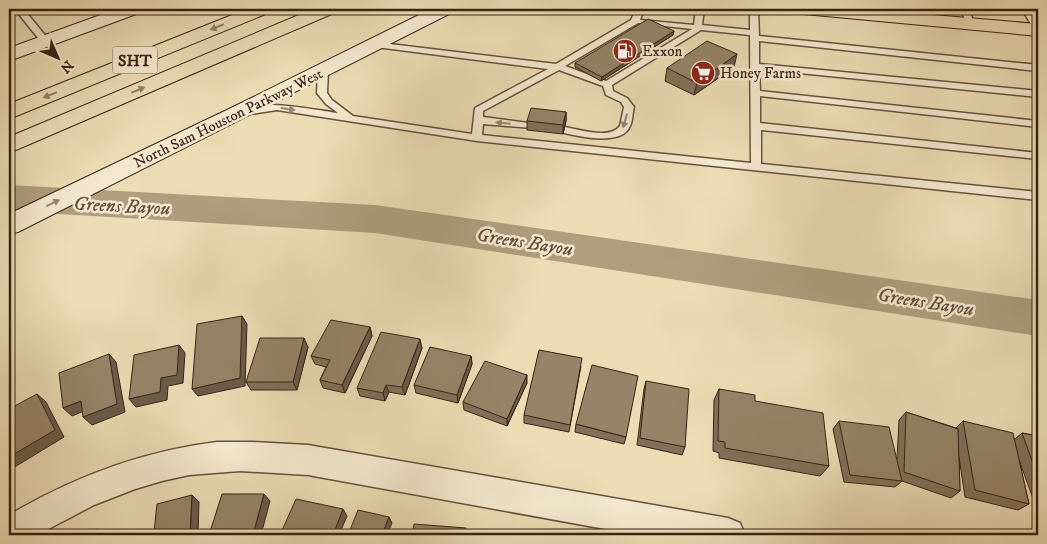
<svg xmlns="http://www.w3.org/2000/svg" width="1047" height="544" viewBox="0 0 1047 544" font-family="'IM FELL DW Pica',serif">
	<style>
		.lines { fill: none; stroke-linecap: round; stroke-linejoin: round }
		.river { fill: #af9d7e; fill-rule: evenodd }
		.lane-casing { stroke: #66503e; stroke-width: 3 }
		.street-casing { stroke: #66503e; stroke-width: 3 }
		.secondary-casing { stroke: #392216; stroke-width: 2 }
		.primary-casing { stroke: #392216; stroke-width: 2 }
		.highway-casing { stroke: #392216; stroke-width: 2 }
		.lane { fill: #f3e8ce; fill-rule: evenodd }
		.street { fill: #f3e8ce; fill-rule: evenodd }
		.secondary { fill: #f3e8ce; fill-rule: evenodd }
		.primary { fill: #ecdcb4; fill-rule: evenodd }
		.highway { fill: #ecdcb4; fill-rule: evenodd }
		.wall { fill: #817159; stroke: #392216 }
		.shaded-wall { fill: #695c49; stroke: #392216 }
		.building { fill: #968368; stroke: #392216 }
		.oneway { fill: #927f65 }
		.oneway2 { fill: #968572 }
		.labels { text-anchor: middle; stroke-width: 5; stroke-linejoin: round; paint-order: stroke }
		.far-poi-label { font-size: 15px; fill: #392216; stroke: #f3e8ce; text-anchor: start }
		.far-street-label { font-size: 15px; fill: #392216; stroke: #f3e8ce }
		.shield { fill: #f3e8ce; stroke: #715d4d; stroke-width: 1 }
		.shield-label { font-size: 16px; font-weight: bold; fill: #392216 }
		.water-label { font-size: 19px; font-style: italic; fill: #624d3a; stroke: #f3e8ce }
	</style>
	<rect width="100%" height="100%" fill="#ecdcb4"/>
	<filter id="stains"><feTurbulence type="fractalNoise" baseFrequency=".004" numOctaves="4"/><feColorMatrix values="0 0 0 0 .2 0 0 0 0 .09 0 0 0 0 .02 0 0 0 .5 -.17"/></filter>
	<radialGradient id="worn" r=".72"><stop offset=".6" stop-color="#630" stop-opacity="0"/><stop offset="1" stop-color="#630" stop-opacity=".3"/></radialGradient>
	<g class="lines">
		<!-- river -->
		<path class="river" d="M 9,185 L 375,205 L 1038,300 L 1038,336 L 375,233 L 9,211 Z"/>
		<!-- lane casing -->
		<g class="lane-casing">
			<path id="lane" d="M 18,9 L 28,9 L 26,12 L 48,39 L 48,43 L 42,43 L 18,13 Z
				M 98,9 L 106,9 L 109,19 L 108,21 L 102,21 Z
				M 636,9 L 644,9 L 640,20 L 694,25 L 696,9 L 704,9 L 702,25 L 750,30 L 750,9 L 758,9 L 759,36 L 1038,65 L 1038,71 L 759,41 L 759,64 L 1038,91 L 1038,97 L 759,69 L 760,91 L 1038,121 L 1038,127 L 760,96 L 760,123 L 1038,153 L 1038,159 L 761,130 L 761,164 L 1038,192 L 1038,200 L 477,141 L 277,110 L 243,115 L 238,112 C 255,97 316,110 338,113 L 326,104 L 317,93 L 318,71 L 323,68 L 328,71 L 327,93 L 332,100 L 353,116 L 472,134 L 475,108 L 548,69 L 376,47 L 373,46 L 373,42 L 556,64 L 631,20 ZM 638,23 L 692,29 L 606,81 L 565,66 ZM 701,30 L 750,35 L 751,163 L 482,135 L 483,124 L 532,128 L 532,124 L 528,123 L 483,117 L 483,111 L 559,70 L 603,86 L 606,95 L 621,102 L 624,107 L 620,126 C 609,140 579,129 564,127 L 560,128 L 560,132 C 577,136 622,147 630,126 C 633,121 632,113 634,107 L 627,98 L 613,91 L 612,85 Z
				M 961,9 L 969,9 L 974,24 L 973,26 L 967,26 Z"/>
		</g>
		<!-- street casing -->
		<g class="street-casing">
			<path id="street" d="M 1022,9 L 1038,9 L 1038,27 L 1032,26 Z
				M 217,442 L 252,442 L 308,445 L 728,518 L 740,523 L 745,535 L 638,535 L 308,475 L 240,471 L 189,475 L 162,481 L 135,489 L 94,505 L 37,535 L 9,535 L 9,515 C 74,477 142,451 217,442 Z"/>
		</g>
		<!-- secondary casing -->
		<g class="secondary-casing">
			<path id="secondary" d="M 117,9 L 142,9 L 139,13 L 9,61 L 9,48 Z
				M 431,9 L 454,9 L 451,13 L 18,232 L 9,234 L 9,214 L 231,108 Z"/>
		</g>
		<!-- primary casing -->
		<g class="primary-casing">
			<path id="primary" d="M 795,9 L 862,9 L 1038,24 L 1038,36 L 804,14 L 798,13 Z"/>
		</g>
		<!-- highway casing -->
		<g class="highway-casing">
			<path id="highway" d="M 247,9 L 271,9 L 268,13 L 9,119 L 9,104 Z
				M 313,9 L 337,9 L 334,13 L 9,153 L 9,137 Z"/>
		</g>
		<!-- lane -->
		<use href="#lane" class="lane"/>
		<!-- street -->
		<use href="#street" class="street"/>
		<!-- secondary -->
		<use href="#secondary" class="secondary"/>
		<!-- primary -->
		<use href="#primary" class="primary"/>
		<!-- highway -->
		<use href="#highway" class="highway"/>
	</g>
	<!-- wall -->
	<path class="wall" d="M 34,9 L 50,9 L 48,10 Z
		M 674,31 L 673,35 L 601,81 L 575,67 L 575,63 Z
		M 734,67 L 694,95 L 665,81 L 667,68 Z
		M 566,112 L 566,121 L 563,134 L 527,130 L 527,121 Z
		M 370,327 L 372,336 L 345,393 L 323,388 L 320,380 L 326,367 L 315,364 L 311,356 Z
		M 308,347 L 297,390 L 251,390 L 246,382 Z
		M 422,348 L 405,395 L 389,392 L 385,401 L 360,396 L 357,388 Z
		M 471,356 L 472,364 L 458,403 L 416,393 L 414,385 Z
		M 581,366 L 569,432 L 524,423 L 524,415 Z
		M 646,381 L 685,447 L 682,455 L 637,445 L 644,389 Z
		M 527,383 L 507,426 L 464,410 L 463,402 Z
		M 719,389 L 755,401 L 829,466 L 820,476 L 719,458 L 719,453 L 713,451 L 714,400 Z
		M 906,412 L 956,428 L 963,421 L 1015,439 L 1022,433 L 1038,436 L 1038,512 L 1019,460 L 1029,504 L 1018,510 L 965,497 L 959,457 L 960,491 L 951,498 L 902,481 L 895,487 L 844,482 L 833,429 L 839,421 L 897,459 L 899,420 Z
		M 576,424 L 626,437 L 624,444 L 575,432 Z"/>
	<!-- shaded-wall -->
	<path class="shaded-wall" d="M 674,31 L 673,35 L 601,81 L 602,77 Z
		M 737,54 L 734,67 L 694,95 L 697,83 Z
		M 566,112 L 566,121 L 563,134 L 563,125 Z
		M 242,316 L 247,324 L 245,386 L 198,396 L 192,389 Z
		M 370,327 L 372,336 L 345,393 L 342,385 Z
		M 304,338 L 308,347 L 297,390 L 293,382 Z
		M 420,339 L 422,348 L 405,395 L 402,387 Z
		M 179,345 L 185,353 L 183,383 L 168,386 L 167,400 L 136,407 L 129,399 L 161,378 Z
		M 109,354 L 116,362 L 125,412 L 92,425 L 83,417 Z
		M 471,356 L 472,364 L 458,403 L 457,395 Z
		M 527,375 L 527,383 L 507,426 L 507,419 Z
		M 386,385 L 389,392 L 385,401 L 383,393 Z
		M 37,394 L 46,402 L 64,437 L 13,468 L 9,465 L 9,457 Z
		M 81,401 L 89,409 L 72,416 L 63,408 Z
		M 264,494 L 270,501 L 261,535 L 253,535 Z
		M 192,495 L 199,502 L 198,535 L 190,535 Z
		M 343,509 L 347,516 L 339,535 L 333,535 Z
		M 389,517 L 392,523 L 387,535 L 382,535 Z
		M 97,529 L 106,535 L 102,535 Z"/>
	<!-- building -->
	<path class="building" d="M 648,19 L 674,31 L 602,77 L 575,63 Z
		M 707,41 L 737,54 L 697,83 L 667,68 Z
		M 531,108 L 566,112 L 563,125 L 527,121 Z
		M 242,316 L 240,378 L 192,389 L 197,324 Z
		M 331,320 L 370,327 L 342,385 L 320,380 L 330,360 L 311,356 Z
		M 381,332 L 420,339 L 402,387 L 386,385 L 383,393 L 357,388 Z
		M 260,338 L 304,338 L 293,382 L 246,382 Z
		M 179,345 L 177,375 L 161,378 L 160,392 L 129,399 L 134,355 Z
		M 430,347 L 471,356 L 457,395 L 414,385 Z
		M 539,350 L 582,358 L 570,425 L 524,415 Z
		M 109,354 L 117,404 L 83,417 L 81,401 L 63,408 L 59,373 Z
		M 485,361 L 527,375 L 507,419 L 463,402 Z
		M 592,365 L 638,376 L 626,437 L 576,424 Z
		M 646,381 L 689,389 L 685,447 L 640,438 Z
		M 719,389 L 755,395 L 755,401 L 823,413 L 829,466 L 725,448 L 725,442 L 718,441 Z
		M 37,394 L 55,430 L 9,457 L 9,409 Z
		M 906,412 L 958,429 L 960,491 L 904,472 Z
		M 839,421 L 889,427 L 902,481 L 850,475 Z
		M 963,421 L 1013,433 L 1029,504 L 975,490 Z
		M 1022,433 L 1038,436 L 1038,477 Z
		M 222,494 L 264,494 L 253,535 L 209,535 Z
		M 192,495 L 190,535 L 144,535 L 154,532 L 157,504 Z
		M 296,499 L 343,509 L 333,535 L 280,535 Z
		M 358,510 L 389,517 L 382,535 L 348,535 Z
		M 414,524 L 466,528 L 465,535 L 412,535 Z
		M 97,529 L 102,535 L 89,535 Z"/>
	<!-- one-way arrows -->
	<defs><path id="oneway-solid" d="M-6-.8H1V-3.2L6.5 0L1 3.2V.8H-6Z" transform="scale(1.25)"/></defs>
	<g class="oneway">
		<use href="#oneway-solid" transform="translate(217 27) rotate(158)"/>
		<use href="#oneway-solid" transform="translate(138 90) rotate(-23)"/>
		<use href="#oneway-solid" transform="translate(50 95) rotate(158)"/>
	</g>
	<g class="oneway2">
		<use href="#oneway-solid" transform="translate(288 109) rotate(8)"/>
		<use href="#oneway-solid" transform="translate(625 121) rotate(106)"/>
		<use href="#oneway-solid" transform="translate(503 123) rotate(-174)"/>
		<use href="#oneway-solid" transform="translate(53 203) rotate(-26)"/>
	</g>
	<!-- icons -->
	<defs>
		<g id="fuel-disc" transform="scale(1.25)"><circle r="9.5" fill="#8f2418" stroke="#f3e8ce"/><path d="M-5.5-6h7V0h2V4h1.3V-2.5L3-4.5l.8-.8L6-3V5H2.5V1h-1V6h-7ZM-4.2-4.7v3.2H.2V-4.7Z" fill="#fff"/></g>
		<g id="supermarket-disc" transform="scale(1.25)"><circle r="9.5" fill="#8f2418" stroke="#f3e8ce"/><path d="M-6-5.5h2.5l.6 2H6L4.5 2H-2.5L-4.4-4H-6ZM-1.5 3.2a1.3 1.3 0 1 0 .1 0ZM3 3.2a1.3 1.3 0 1 0 .1 0Z" fill="#fff"/></g>
	</defs>
	<g fill-rule="evenodd">
		<use href="#fuel-disc" x="625" y="51"/>
		<use href="#supermarket-disc" x="703" y="73"/>
	</g>
	<g class="labels">
		<!-- far-poi labels -->
		<g class="far-poi-label">
			<text x="642" y="56">Exxon</text>
			<text x="720" y="78">Honey Farms</text>
		</g>
		<!-- far-street labels -->
		<g class="far-street-label">
			<text transform="translate(228 118) rotate(-26)" y="5">North Sam Houston Parkway West</text>
		</g>
		<!-- shield labels -->
		<rect class="shield" x="112.5" y="46.5" width="45" height="27" rx="4"/>
		<g class="shield-label">
			<text x="135" y="66">SHT</text>
		</g>
		<!-- water labels -->
		<g class="water-label">
			<text transform="translate(122 205) rotate(3)" y="7">Greens Bayou</text>
			<text transform="translate(525 241) rotate(9)" y="7">Greens Bayou</text>
			<text transform="translate(926 301) rotate(9)" y="7">Greens Bayou</text>
		</g>
	</g>
	<!-- margin -->
	<rect width="1047" height="544" fill="none" stroke="#ecdcb4" stroke-width="30"/>
	<rect x="10" y="10" width="1027" height="524" fill="none" stroke="#392216" stroke-width="2.5"/>
	<rect x="15" y="15" width="1017" height="514" fill="none" stroke="#392216"/>
	<!-- north arrow -->
	<g transform="translate(58 58) rotate(135)" stroke="#f3e8ce" stroke-width="4" paint-order="stroke">
	<path d="M0-4L9 19L0 12L-9 19Z" fill="#392216"/>
	<text y="-8" font-size="14" font-weight="bold" text-anchor="middle" fill="#392216">N</text>
	</g>
	<rect width="100%" height="100%" filter="url(#stains)"/>
	<rect width="100%" height="100%" fill="url(#worn)"/>
</svg>
